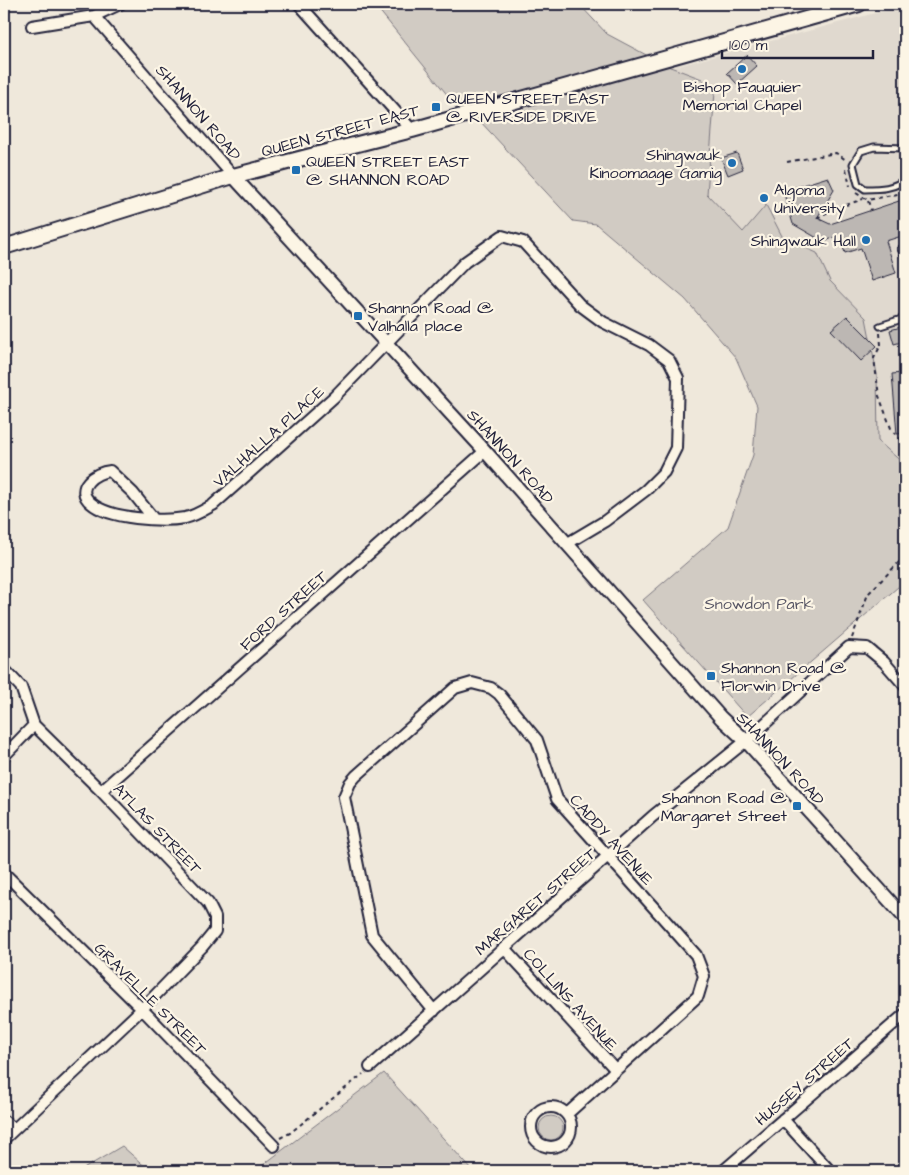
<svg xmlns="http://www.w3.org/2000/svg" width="909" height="1175" viewBox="0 0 909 1175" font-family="'Architects Daughter',sans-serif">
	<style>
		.built { fill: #e0d9cf }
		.green { fill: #d1cbc3; stroke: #7a767f }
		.building { fill: #bcb7b3; stroke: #22223b }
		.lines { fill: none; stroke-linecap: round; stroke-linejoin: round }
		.service-casing { stroke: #22223b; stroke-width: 9 }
		.minor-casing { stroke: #22223b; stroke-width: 14 }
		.tertiary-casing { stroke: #22223b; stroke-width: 16 }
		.secondary-casing { stroke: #22223b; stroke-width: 18 }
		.path { stroke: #22223b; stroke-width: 2; stroke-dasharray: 4 4; stroke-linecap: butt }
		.service { stroke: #fcf5e5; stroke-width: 5 }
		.minor { stroke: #fcf5e5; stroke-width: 10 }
		.tertiary { stroke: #fcf5e5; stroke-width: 12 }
		.secondary { stroke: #fcf5e5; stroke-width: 14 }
		.poi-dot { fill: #1f6fb2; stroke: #fcf5e5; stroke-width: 2 }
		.labels { text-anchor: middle; stroke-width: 4.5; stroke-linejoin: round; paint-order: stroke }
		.poi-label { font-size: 16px; fill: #22223b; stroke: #fcf5e5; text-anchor: start }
		.street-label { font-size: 16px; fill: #22223b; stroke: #fcf5e5 }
		.park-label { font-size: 16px; fill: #575564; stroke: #fcf5e5 }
	</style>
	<rect width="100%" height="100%" fill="#efe8db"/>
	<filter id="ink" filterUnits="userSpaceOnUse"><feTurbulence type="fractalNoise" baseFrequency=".02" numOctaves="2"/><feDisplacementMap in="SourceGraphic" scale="10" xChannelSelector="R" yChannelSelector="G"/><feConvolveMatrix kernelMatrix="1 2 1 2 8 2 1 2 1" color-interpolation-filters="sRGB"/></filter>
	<g filter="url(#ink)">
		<!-- built -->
		<path class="built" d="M 905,5 L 905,524 L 547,101 Z"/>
		<!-- green -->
		<path class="green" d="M 374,4 L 579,4 L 607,34 L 665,65 L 702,79 L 715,92 L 707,194 L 743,232 L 766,205 L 783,238 L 817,253 L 830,281 L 866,318 L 877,374 L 878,441 L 905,465 L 905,581 L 747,717 L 643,600 L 728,527 L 753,455 L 757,406 L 736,358 L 685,299 L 596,224 L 573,221 L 477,118 L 449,97 Z
			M 384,1073 L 473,1171 L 255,1171 Z
			M539 1128a12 12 0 1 1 24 0a12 12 0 1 1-24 0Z
			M 122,1146 L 150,1171 L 80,1171 Z"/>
		<!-- building -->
		<path class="building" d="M 747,55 L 757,66 L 737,84 L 727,73 Z
			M 737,153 L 743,169 L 728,175 L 721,158 Z
			M 828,177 L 834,190 L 817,218 L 830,224 L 905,199 L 905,235 L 886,241 L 896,273 L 872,281 L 861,248 L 845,253 L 839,235 L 824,242 L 793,224 L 783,191 Z
			M 847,316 L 877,346 L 861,361 L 831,330 Z
			M 905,326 L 905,341 L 894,344 L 890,330 Z
			M 902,373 L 905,377 L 905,433 L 897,434 L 892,374 Z"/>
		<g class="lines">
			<!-- service casing -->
			<g class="service-casing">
				<path id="service" d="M 905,148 L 874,147 L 861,151 L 853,164 L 858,184 L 865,189 C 878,189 897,189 905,178
					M 901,249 L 905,256
					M 880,326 L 905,318"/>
			</g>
			<!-- minor casing -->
			<g class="minor-casing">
				<path id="minor" d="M 299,4 L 412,130
					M 94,16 L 233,176
					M 32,26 L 94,16 L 120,4
					M 153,518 L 133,493 L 110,471 C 95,472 73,488 91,503 C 109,519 162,522 185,518 C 195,516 204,510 213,505 L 334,397 L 465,262 L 502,236 L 523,242 L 580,305 L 603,322 L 649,345 L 669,360 L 678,378 L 676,448 L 664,472 L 646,490 L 605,521 L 568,543
					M 4,669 L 21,687 L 34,725 L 101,791 L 208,903 L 215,917 L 215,931 L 202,947 L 142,1009 L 4,1139
					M 4,756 L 34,725
					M 101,791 L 485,451
					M 4,873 L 142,1009 L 274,1146
					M 504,948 L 616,1070
					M 434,1011 L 372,935 L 344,797 L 350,783 L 356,776 L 455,688 L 472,683 L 491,688 L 499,694 L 537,740 L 557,799 L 696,955 L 704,976 L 698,996 L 567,1114
					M 370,1067 L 653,816 L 746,741 L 849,647 L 867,648 L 884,662 L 905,686
					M531 1127a20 20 0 1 1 40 0a20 20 0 1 1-40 0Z
					M 783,1119 L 830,1171
					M 4,1121 L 14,1129
					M 723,1171 L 905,1014"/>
			</g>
			<!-- tertiary casing -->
			<g class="tertiary-casing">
				<path id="tertiary" d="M 233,176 L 485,451 L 721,718 L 746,741 L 905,918"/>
			</g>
			<!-- secondary casing -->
			<g class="secondary-casing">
				<path id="secondary" d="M 4,247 L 233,176 L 412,130 L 859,4"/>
			</g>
			<!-- path -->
			<path class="path" d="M 787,162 L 836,153 L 846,160
				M 846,169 L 850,186
				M 902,171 L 905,164
				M 856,193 L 868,200 L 902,193 L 905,190
				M 868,201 L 871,210
				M 817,218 L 832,210 L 863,199
				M 880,333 L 881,345 L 874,358 L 879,396 L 892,431 L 905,443
				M 852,638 L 868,594 L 905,556
				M 280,1138 L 290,1133 L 363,1074"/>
			<!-- service -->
			<use href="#service" class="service"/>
			<!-- minor -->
			<use href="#minor" class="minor"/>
			<!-- tertiary -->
			<use href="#tertiary" class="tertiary"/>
			<!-- secondary -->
			<use href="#secondary" class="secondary"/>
		</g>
	</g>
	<!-- markers -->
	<g class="poi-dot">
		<circle cx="742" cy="69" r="5"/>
		<rect x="431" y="102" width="10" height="10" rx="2.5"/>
		<circle cx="732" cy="163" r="5"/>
		<rect x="291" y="165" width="10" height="10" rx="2.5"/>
		<circle cx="764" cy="198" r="5"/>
		<circle cx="866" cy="240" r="5"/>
		<rect x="353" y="311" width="10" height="10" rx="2.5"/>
		<rect x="706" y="671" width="10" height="10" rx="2.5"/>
		<rect x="792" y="801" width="10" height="10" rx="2.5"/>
	</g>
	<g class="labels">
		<!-- poi labels -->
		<g class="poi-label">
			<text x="742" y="92" text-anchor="middle">Bishop Fauquier<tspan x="742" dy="18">Memorial Chapel</tspan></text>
			<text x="446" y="104">QUEEN STREET EAST<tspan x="446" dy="18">@ RIVERSIDE DRIVE</tspan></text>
			<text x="722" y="160" text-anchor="end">Shingwauk<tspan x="722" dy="18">Kinoomaage Gamig</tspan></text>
			<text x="306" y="167">QUEEN STREET EAST<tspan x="306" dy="18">@ SHANNON ROAD</tspan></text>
			<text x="774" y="195">Algoma<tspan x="774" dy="18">University</tspan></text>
			<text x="856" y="246" text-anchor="end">Shingwauk Hall</text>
			<text x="368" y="313">Shannon Road @<tspan x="368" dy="18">Valhalla place</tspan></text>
			<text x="721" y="673">Shannon Road @<tspan x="721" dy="18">Florwin Drive</tspan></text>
			<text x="787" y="803" text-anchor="end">Shannon Road @<tspan x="787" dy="18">Margaret Street</tspan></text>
		</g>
		<!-- street labels -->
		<g class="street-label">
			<text transform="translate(199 112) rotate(49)" y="6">SHANNON ROAD</text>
			<text transform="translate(340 130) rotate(-15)" y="6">QUEEN STREET EAST</text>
			<text transform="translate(268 436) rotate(-42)" y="6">VALHALLA PLACE</text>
			<text transform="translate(511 456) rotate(48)" y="6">SHANNON ROAD</text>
			<text transform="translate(283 610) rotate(-42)" y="6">FORD STREET</text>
			<text transform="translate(781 758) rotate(47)" y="6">SHANNON ROAD</text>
			<text transform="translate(158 828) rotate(46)" y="6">ATLAS STREET</text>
			<text transform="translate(612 839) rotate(48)" y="6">CADDY AVENUE</text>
			<text transform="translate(535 901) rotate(-41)" y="6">MARGARET STREET</text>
			<text transform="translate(151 998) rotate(45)" y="6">GRAVELLE STREET</text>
			<text transform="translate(571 999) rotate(48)" y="6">COLLINS AVENUE</text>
			<text transform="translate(804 1081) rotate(-41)" y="6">HUSSEY STREET</text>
		</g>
		<!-- park labels -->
		<g class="park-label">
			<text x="759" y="609">Snowdon Park</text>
		</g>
	</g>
	<!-- margin -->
	<rect width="909" height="1175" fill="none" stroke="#fcf5e5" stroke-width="20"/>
	<rect x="10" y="10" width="889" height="1155" fill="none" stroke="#22223b" stroke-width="2" filter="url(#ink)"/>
	<!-- scale -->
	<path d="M722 50v8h151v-8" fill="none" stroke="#22223b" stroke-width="2.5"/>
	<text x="729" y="50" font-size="15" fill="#22223b" stroke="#fcf5e5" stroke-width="4" paint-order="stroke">100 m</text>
</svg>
